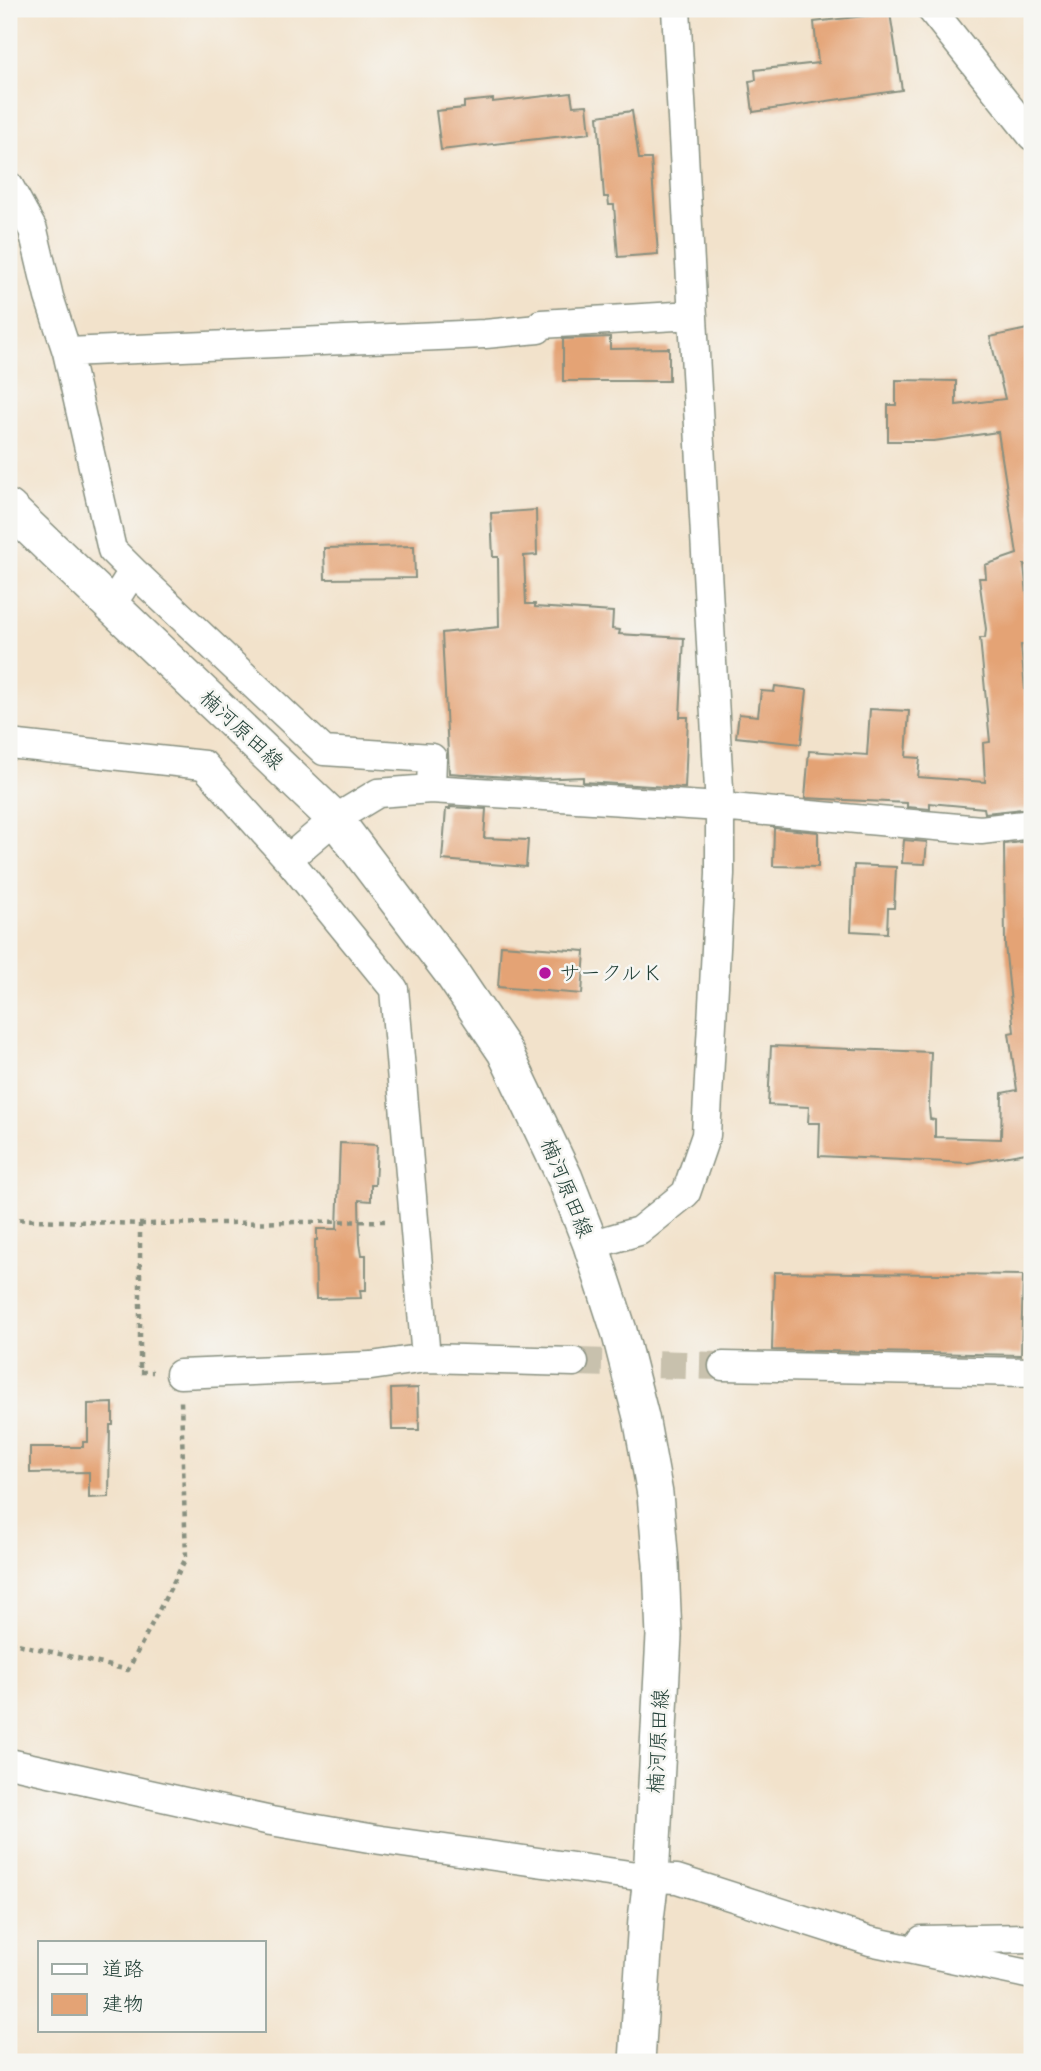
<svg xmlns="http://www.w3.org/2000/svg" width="1041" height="2071" viewBox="0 0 1041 2071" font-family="Sriracha,'Klee One',sans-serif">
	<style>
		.building { fill: #e4a375 }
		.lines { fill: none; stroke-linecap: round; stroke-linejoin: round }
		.minor-tunnel { stroke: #c8c1ad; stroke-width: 28; stroke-dasharray: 28 14; stroke-linecap: butt }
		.minor-casing { stroke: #889080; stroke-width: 31 }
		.major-casing { stroke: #889080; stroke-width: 38 }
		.path { stroke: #889080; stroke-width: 4.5; stroke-dasharray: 5 5; stroke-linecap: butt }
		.minor { stroke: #fff; stroke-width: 28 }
		.major { stroke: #fff; stroke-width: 35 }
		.poi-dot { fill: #b5179e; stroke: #f6f6f2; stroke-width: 2.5 }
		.labels { text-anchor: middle; stroke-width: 5; stroke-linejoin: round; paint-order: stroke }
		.street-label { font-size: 21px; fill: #1f3d34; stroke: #f6f6f2 }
		.poi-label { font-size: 21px; fill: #1f3d34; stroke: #f6f6f2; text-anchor: start }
	</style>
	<rect width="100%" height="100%" fill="#f6f6f2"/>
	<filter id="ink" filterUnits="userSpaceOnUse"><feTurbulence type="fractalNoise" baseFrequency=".0143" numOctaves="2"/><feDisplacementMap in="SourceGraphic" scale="14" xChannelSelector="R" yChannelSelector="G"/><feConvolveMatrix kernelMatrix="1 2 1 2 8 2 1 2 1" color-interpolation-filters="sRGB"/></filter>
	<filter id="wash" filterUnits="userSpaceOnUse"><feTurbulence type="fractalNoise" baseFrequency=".00686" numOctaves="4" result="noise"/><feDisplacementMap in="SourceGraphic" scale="28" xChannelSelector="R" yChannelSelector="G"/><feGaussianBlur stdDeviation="1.57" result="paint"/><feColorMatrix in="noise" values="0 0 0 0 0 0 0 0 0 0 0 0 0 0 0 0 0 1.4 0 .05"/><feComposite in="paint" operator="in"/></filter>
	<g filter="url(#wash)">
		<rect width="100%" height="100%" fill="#f2e2cb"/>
		<g id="blocks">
			<!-- building -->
			<path class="building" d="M 890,13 L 902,90 L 753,112 L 749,81 L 756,80 L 755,70 L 818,63 L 814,22 Z
				M 571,93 L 573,106 L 587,105 L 590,133 L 441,150 L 436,111 L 464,108 L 464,102 L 493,99 L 493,102 Z
				M 632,111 L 639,159 L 651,159 L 658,254 L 618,257 L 614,205 L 609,205 L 608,197 L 604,197 L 598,116 Z
				M 1032,328 L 1032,565 L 1024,565 L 1032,645 L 1021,645 L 1026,701 L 1032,699 L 1032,808 L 985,813 L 984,808 L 930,803 L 930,809 L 907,807 L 907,803 L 805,798 L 809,751 L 867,755 L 870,709 L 909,711 L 906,757 L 920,758 L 918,777 L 985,782 L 983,743 L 990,742 L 980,638 L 985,638 L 986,629 L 979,578 L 986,578 L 985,565 L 1017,554 L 998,432 L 934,441 L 888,441 L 888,405 L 896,405 L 896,380 L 956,381 L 956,405 L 1005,399 L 990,337 Z
				M 610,337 L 610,349 L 669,348 L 669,381 L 563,381 L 563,339 Z
				M 536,510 L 537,555 L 524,556 L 526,604 L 535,604 L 535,607 L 613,612 L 612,629 L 620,630 L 619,634 L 684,638 L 680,717 L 688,717 L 685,788 L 583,782 L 583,777 L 536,779 L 449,773 L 442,633 L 499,627 L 498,557 L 493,557 L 491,513 Z
				M 414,546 L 415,578 L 325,579 L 324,548 Z
				M 775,686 L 807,690 L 801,744 L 736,737 L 739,714 L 758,716 L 761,691 L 774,692 Z
				M 450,807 L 486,809 L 484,838 L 528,840 L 526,867 L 442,860 L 446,809 L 450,809 Z
				M 774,828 L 818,832 L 818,867 L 773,866 Z
				M 904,840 L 927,842 L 925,864 L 902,863 Z
				M 1032,841 L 1032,919 L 1027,920 L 1032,972 L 1032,1152 L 968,1163 L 819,1156 L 820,1123 L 808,1123 L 809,1107 L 768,1105 L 771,1046 L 931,1052 L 929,1108 L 930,1119 L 935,1120 L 935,1137 L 1001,1139 L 1002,1093 L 1017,1090 L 1009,1033 L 1014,1032 L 1005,945 L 1004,844 Z
				M 854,865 L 896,867 L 894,908 L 888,908 L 887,933 L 851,931 Z
				M 501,945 L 585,951 L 582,994 L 498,987 Z
				M 340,1143 L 377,1145 L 375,1185 L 371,1185 L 371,1201 L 359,1200 L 360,1243 L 362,1255 L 366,1255 L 366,1290 L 360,1290 L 361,1298 L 316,1299 L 315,1240 L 317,1240 L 317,1229 L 337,1229 Z
				M 774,1272 L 1023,1275 L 1021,1355 L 772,1350 Z
				M 418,1388 L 419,1430 L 392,1430 L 391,1389 Z
				M 113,1403 L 113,1425 L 110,1425 L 109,1497 L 89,1498 L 89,1472 L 30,1473 L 30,1447 L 83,1447 L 83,1442 L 88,1442 L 88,1404 Z"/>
		</g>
	</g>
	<g filter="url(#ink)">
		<use href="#blocks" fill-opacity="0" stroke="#889080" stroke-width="2"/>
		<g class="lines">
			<!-- minor-tunnel -->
			<path class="minor-tunnel" d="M 574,1362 L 723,1366"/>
			<!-- minor casing -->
			<g class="minor-casing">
				<path id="minor" d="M 931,9 L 1032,136
					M 9,186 L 33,230 L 49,297 L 67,352 L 112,550 L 133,571 L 111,606
					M 67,352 L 485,334 L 538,329 L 541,324 L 693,315
					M 133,571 L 324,751 L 432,758 L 431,789
					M 9,744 L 204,765 L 288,859
					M 591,1245 L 639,1231 L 686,1193 L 706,1135 L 720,874 L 720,807 L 676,9
					M 426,1358 L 394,989 L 288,859 L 335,819 L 378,793 L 431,789 L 720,807 L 981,830 L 1032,824
					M 723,1366 L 1032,1372
					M 180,1374 L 371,1366 L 426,1358 L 574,1362
					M 9,1763 L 271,1821 L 381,1840 L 651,1878 L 677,1879 L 870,1941 L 1032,1975
					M 922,1940 L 1032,1938"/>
			</g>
			<!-- major casing -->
			<g class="major-casing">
				<path id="major" d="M 9,508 L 335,819 L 451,972 L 505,1052 L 565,1178 L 591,1245 L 619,1331 L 641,1417 L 655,1494 L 661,1564 L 664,1636 L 651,1878 L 646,1919 L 637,2062"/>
			</g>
			<!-- path -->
			<path class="path" d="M 9,1219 L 140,1224 L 140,1372 L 153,1372
				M 140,1224 L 387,1221
				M 9,1642 L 128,1670 L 186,1558 L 181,1401"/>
			<!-- minor -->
			<use href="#minor" class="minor"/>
			<!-- major -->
			<use href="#major" class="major"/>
		</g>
	</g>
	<!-- markers -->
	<circle class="poi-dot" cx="545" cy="973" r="7"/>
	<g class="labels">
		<!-- street labels -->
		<g class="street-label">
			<text transform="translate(242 730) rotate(43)" y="7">楠河原田線</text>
			<text transform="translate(567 1188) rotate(68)" y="7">楠河原田線</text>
			<text transform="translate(658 1741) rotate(-87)" y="7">楠河原田線</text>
		</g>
		<!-- poi labels -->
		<g class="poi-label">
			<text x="559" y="980">サークルＫ</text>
		</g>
	</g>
	<!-- margin -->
	<rect width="1041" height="2071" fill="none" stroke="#f6f6f2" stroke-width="35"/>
	<!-- legend -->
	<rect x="38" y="1941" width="228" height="91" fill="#f6f6f2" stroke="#a0aca6" stroke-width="2"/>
	<rect x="52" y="1964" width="35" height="10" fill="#ffffff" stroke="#a0aca6" stroke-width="2"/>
	<text x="102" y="1976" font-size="21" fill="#1f3d34">道路</text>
	<rect x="52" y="1994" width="35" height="21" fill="#e4a375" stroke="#a0aca6" stroke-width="2"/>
	<text x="102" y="2011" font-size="21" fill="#1f3d34">建物</text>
</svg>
